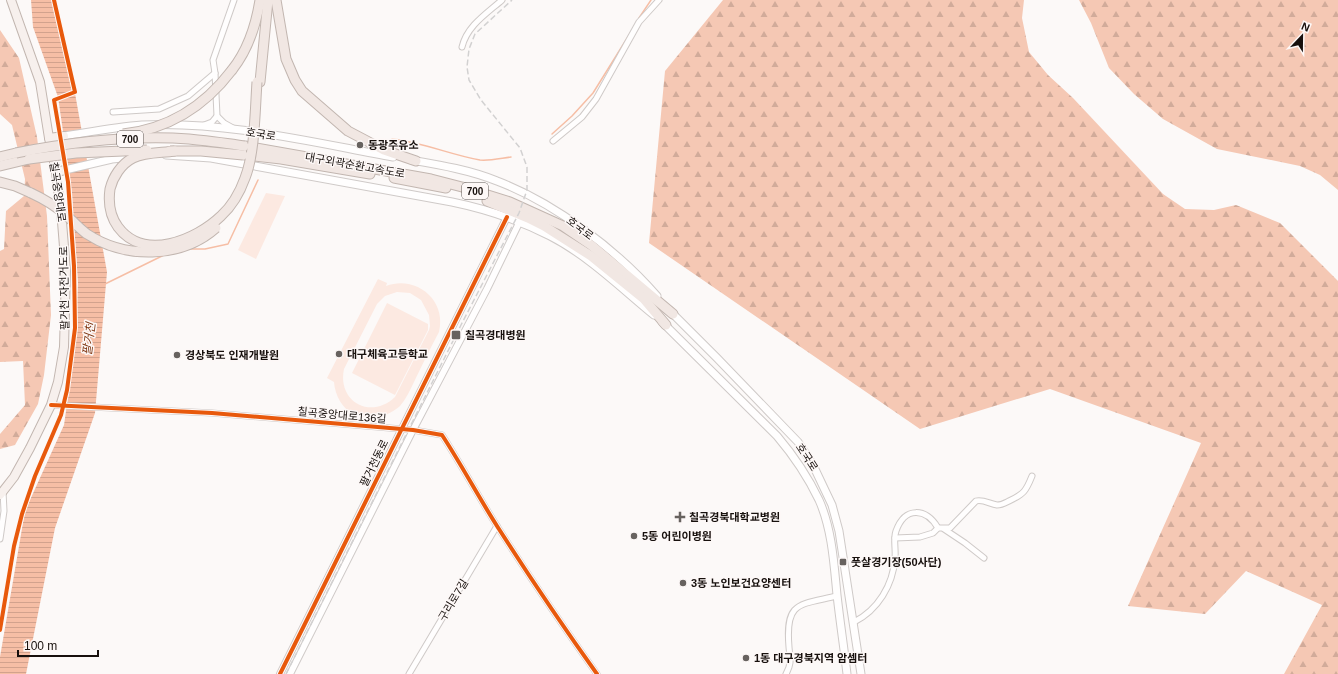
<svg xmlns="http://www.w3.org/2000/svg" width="1338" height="674" font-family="Arial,'Noto Sans KR',sans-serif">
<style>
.forest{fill:url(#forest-firs)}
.garden{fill:#fce9e1;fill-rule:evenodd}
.water{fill:url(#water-rules)}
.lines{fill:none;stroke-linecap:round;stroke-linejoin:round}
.stream{stroke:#f6bea5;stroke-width:1.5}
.minor-casing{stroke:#cfcac8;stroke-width:7}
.tertiary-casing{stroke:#cfcac8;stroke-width:8}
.secondary-casing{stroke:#cfcac8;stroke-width:9}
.primary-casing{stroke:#c2b6b0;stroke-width:10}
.motorway-casing{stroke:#c2b6b0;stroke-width:11}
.minor{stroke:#fffefe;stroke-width:5}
.tertiary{stroke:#fffefe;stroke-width:6}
.secondary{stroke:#fffefe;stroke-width:7}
.primary{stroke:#f7f0ed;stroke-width:8}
.motorway{stroke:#f1e7e3;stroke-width:9}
.rail{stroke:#d2d1d1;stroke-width:1.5;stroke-dasharray:6 3;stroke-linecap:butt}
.motorway-bridge-casing{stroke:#c2b6b0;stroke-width:11;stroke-linecap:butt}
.motorway-bridge{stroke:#f1e7e3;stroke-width:9}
.cycleway-casing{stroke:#fdf8f7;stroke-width:6}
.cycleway{stroke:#e8590c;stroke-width:4}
.poi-dot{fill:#67625f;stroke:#fdf8f7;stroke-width:1.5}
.labels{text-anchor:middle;stroke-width:3;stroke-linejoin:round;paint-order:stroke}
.shield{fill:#fdf8f7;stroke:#5c5653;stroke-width:1}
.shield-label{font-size:10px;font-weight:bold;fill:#17100d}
.street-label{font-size:11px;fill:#17100d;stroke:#fdf8f7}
.poi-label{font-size:11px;font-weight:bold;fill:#17100d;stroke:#fdf8f7;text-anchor:start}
.water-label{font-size:12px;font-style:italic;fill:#7f3713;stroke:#fdf8f7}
</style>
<defs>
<pattern id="forest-firs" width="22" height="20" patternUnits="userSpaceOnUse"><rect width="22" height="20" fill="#f5c8b4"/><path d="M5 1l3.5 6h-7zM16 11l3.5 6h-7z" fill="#d1ab9a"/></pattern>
<pattern id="water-rules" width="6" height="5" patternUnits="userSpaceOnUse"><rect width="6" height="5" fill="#f6bea5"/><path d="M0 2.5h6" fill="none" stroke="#d2a28d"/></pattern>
</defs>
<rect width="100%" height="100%" fill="#fcf9f8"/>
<g class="forest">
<path d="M723 0H1024L1022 18 1029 52 1048 75 1073 98 1163 194 1185 209 1214 210 1236 205 1280 223 1338 281V674H1284L1322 605 1246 571 1205 614 1128 606 1201 443 1050 389 920 429 649 243 665 71Z"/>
<path d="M1079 0H1338V190L1320 175 1300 166 1217 149 1163 119 1134 94 1109 68 1091 23Z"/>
<path d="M0 30 19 58 37 137 47 216 51 315 44 375 38 404 15 445 0 449V434L25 405 23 361 0 362V251L4 249 6 211 24 196 25 179 12 125 0 114Z"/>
</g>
<g class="garden">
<path d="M266 193 285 196 256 259 238 250Z"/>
<path d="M378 279 387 283 386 286C416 275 447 300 439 332 430 349 422 365 414 382 410 390 406 399 400 406 388 417 370 421 354 414 342 409 335 395 334 382L327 378ZM397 292 410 293 421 300 429 315 430 326 429 330 395 397C371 420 337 402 344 369L377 304 385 296Z"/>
<path d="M387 303 428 324V330L395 395 352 373Z"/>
</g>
<path class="water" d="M31 0H56L60 20 66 43 107 272 95 413 55 528 26 674H0V657L25 511 64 425 74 356 78 283 72 193 58 97 33 27Z"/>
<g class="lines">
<g class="stream">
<path d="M639 18 651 0"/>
<path d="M552 134 572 116 593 93 631 32"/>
<path d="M392 139C422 142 451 155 480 160 490 161 502 158 511 157"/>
<path d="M189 249H205L228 244 258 180"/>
<path d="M105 284 164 255"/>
</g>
<g class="minor-casing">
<g id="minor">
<path d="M462 47C467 26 486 14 502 0"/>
<path d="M113 112 159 109 188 96 215 73"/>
<path d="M204 125 212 122 217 116"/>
<path d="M233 128 224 123 217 116 215 73 213 60 234 0"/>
<path d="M553 141 582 117 596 99 639 22 659 0"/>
<path d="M51 405 212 413 413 430 442 435C461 464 478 496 497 526 529 576 562 625 597 674"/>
<path d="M944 529 965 543 984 558"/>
<path d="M895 538 920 537 933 533 938 528H950L976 501C983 499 990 504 997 505 1002 505 1005 503 1009 501 1024 494 1026 491 1032 476"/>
<path d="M0 539 4 511 3 491"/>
<path d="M854 622C878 610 893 585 895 558 896 549 893 539 896 531 905 506 926 508 938 528"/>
<path d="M409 674 497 526"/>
<path d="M786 674C792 663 790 659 789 647 785 601 799 605 837 596"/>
</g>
</g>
<g class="tertiary-casing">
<g id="tertiary">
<path d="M280 674 507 217"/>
<path d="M290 674 413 430 487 289 519 223"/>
</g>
</g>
<g class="secondary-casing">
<g id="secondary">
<path d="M64 136C90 132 116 127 142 125 226 121 311 142 393 157"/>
<path d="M166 155 211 158 452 202C486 209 519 220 550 236 589 256 621 288 654 315"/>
<path d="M411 160C440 165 470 170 497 181 555 203 617 250 657 296"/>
<path d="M65 170 112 159 133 157"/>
<path d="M669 310 717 358 798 442 813 465 832 505 839 531 861 674"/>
<path d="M662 322 777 436C794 456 808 477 819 500 832 529 834 564 837 595 840 622 844 648 847 674"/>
</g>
</g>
<g class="primary-casing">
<g id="primary">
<path d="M49 138 64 136"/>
<path d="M56 172 65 170"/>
<path d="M0 495 14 477 30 448 51 405 58 382 64 347 66 271 62 222 56 172 49 138 40 82 11 0"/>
</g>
</g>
<g class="motorway-casing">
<g id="motorway">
<path d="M276 0 286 59 295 80 302 91 348 131 384 150 416 161"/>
<path d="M232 70C248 50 256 25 260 0"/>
<path d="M260 82 268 0"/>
<path d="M245 146 431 179 462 187 510 202 563 226 591 245 673 314"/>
<path d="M244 155 281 159 370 174"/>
<path d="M0 157 16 153"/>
<path d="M0 166 29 159"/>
<path d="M394 178 446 188"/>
<path d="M0 182 15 186 31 193"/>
<path d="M487 201 528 218 544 226 591 256 644 299 666 325"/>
</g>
</g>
<use href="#minor" class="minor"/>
<use href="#tertiary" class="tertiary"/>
<use href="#secondary" class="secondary"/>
<use href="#primary" class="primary"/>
<use href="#motorway" class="motorway"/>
<path class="rail" d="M286 674 461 325 519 213 527 190V167L520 148 481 100 469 80 467 67 469 49 475 34 512 0"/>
<g class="motorway-bridge-casing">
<g id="motorway-bridge">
<path d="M123 134C169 129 204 107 232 70"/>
<path d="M170 151H201L243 155"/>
<path d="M175 151C161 153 145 152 133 158 121 164 113 177 110 189 108 203 110 216 118 227 144 262 196 240 221 216 232 206 240 192 245 178 255 153 255 110 257 82"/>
<path d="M16 153C72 142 132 135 189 139 208 141 226 143 244 146"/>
<path d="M29 159 76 153 147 150"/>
<path d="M31 193C44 199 56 206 67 216 74 222 80 229 87 234 125 259 181 259 216 228"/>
</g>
</g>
<use href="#motorway-bridge" class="motorway-bridge"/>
<g class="cycleway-casing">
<g id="cycleway">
<path d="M51 405 212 413 413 430 442 435C461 464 478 496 497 526 529 576 562 625 597 674"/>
<path d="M0 630 14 546 22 514 35 476 61 415 67 390 75 328 74 266 68 182 54 100 75 92 54 0"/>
<path d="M280 674 507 217"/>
</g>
</g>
<use href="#cycleway" class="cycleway"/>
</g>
<g class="poi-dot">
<circle cx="360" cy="145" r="4"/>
<rect x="451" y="330" width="10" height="10" rx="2"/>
<circle cx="339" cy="354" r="4"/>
<circle cx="177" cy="355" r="4"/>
<path d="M678 511h4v4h4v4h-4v4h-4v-4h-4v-4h4z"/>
<circle cx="634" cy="536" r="4"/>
<rect x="839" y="558" width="8" height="8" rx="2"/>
<circle cx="683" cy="583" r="4"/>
<circle cx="746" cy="658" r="4"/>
</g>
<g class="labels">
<g class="shield">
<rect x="117" y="131" width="26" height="16" rx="3"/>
<rect x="462" y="183" width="26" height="16" rx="3"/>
</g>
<g class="shield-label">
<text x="130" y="143">700</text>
<text x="475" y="195">700</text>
</g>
<g class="street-label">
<text transform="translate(261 134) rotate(9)" y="4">호국로</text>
<text transform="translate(355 165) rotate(10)" y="4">대구외곽순환고속도로</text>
<text transform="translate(58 192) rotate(82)" y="4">칠곡중앙대로</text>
<text transform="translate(580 228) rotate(37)" y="4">호국로</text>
<text transform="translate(64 288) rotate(-91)" y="4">팔거천 자전거도로</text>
<text transform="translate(342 415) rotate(5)" y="4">칠곡중앙대로136길</text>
<text transform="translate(807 457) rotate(57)" y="4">호국로</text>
<text transform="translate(374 463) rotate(-64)" y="4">팔거천동로</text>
<text transform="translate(453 600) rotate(-59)" y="4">구리로7길</text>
</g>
<g class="poi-label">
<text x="368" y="149">동광주유소</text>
<text x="465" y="339">칠곡경대병원</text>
<text x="347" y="358">대구체육고등학교</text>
<text x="185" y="359">경상북도 인재개발원</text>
<text x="689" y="521">칠곡경북대학교병원</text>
<text x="642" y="540">5동 어린이병원</text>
<text x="851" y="566">풋살경기장(50사단)</text>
<text x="691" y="587">3동 노인보건요양센터</text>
<text x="754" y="662">1동 대구경북지역 암셈터</text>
</g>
<g class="water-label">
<text transform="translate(89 339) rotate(-83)" y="4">팔거천</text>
</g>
</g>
<g transform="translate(1302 36) rotate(22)" stroke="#fdf8f7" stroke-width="3" paint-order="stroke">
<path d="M0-3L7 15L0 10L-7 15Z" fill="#17100d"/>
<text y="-6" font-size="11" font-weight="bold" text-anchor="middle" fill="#17100d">N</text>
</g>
<path d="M18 650v6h80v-6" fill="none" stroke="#17100d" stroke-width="2"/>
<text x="24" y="650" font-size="12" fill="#17100d" stroke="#fdf8f7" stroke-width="3" paint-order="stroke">100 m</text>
</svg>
